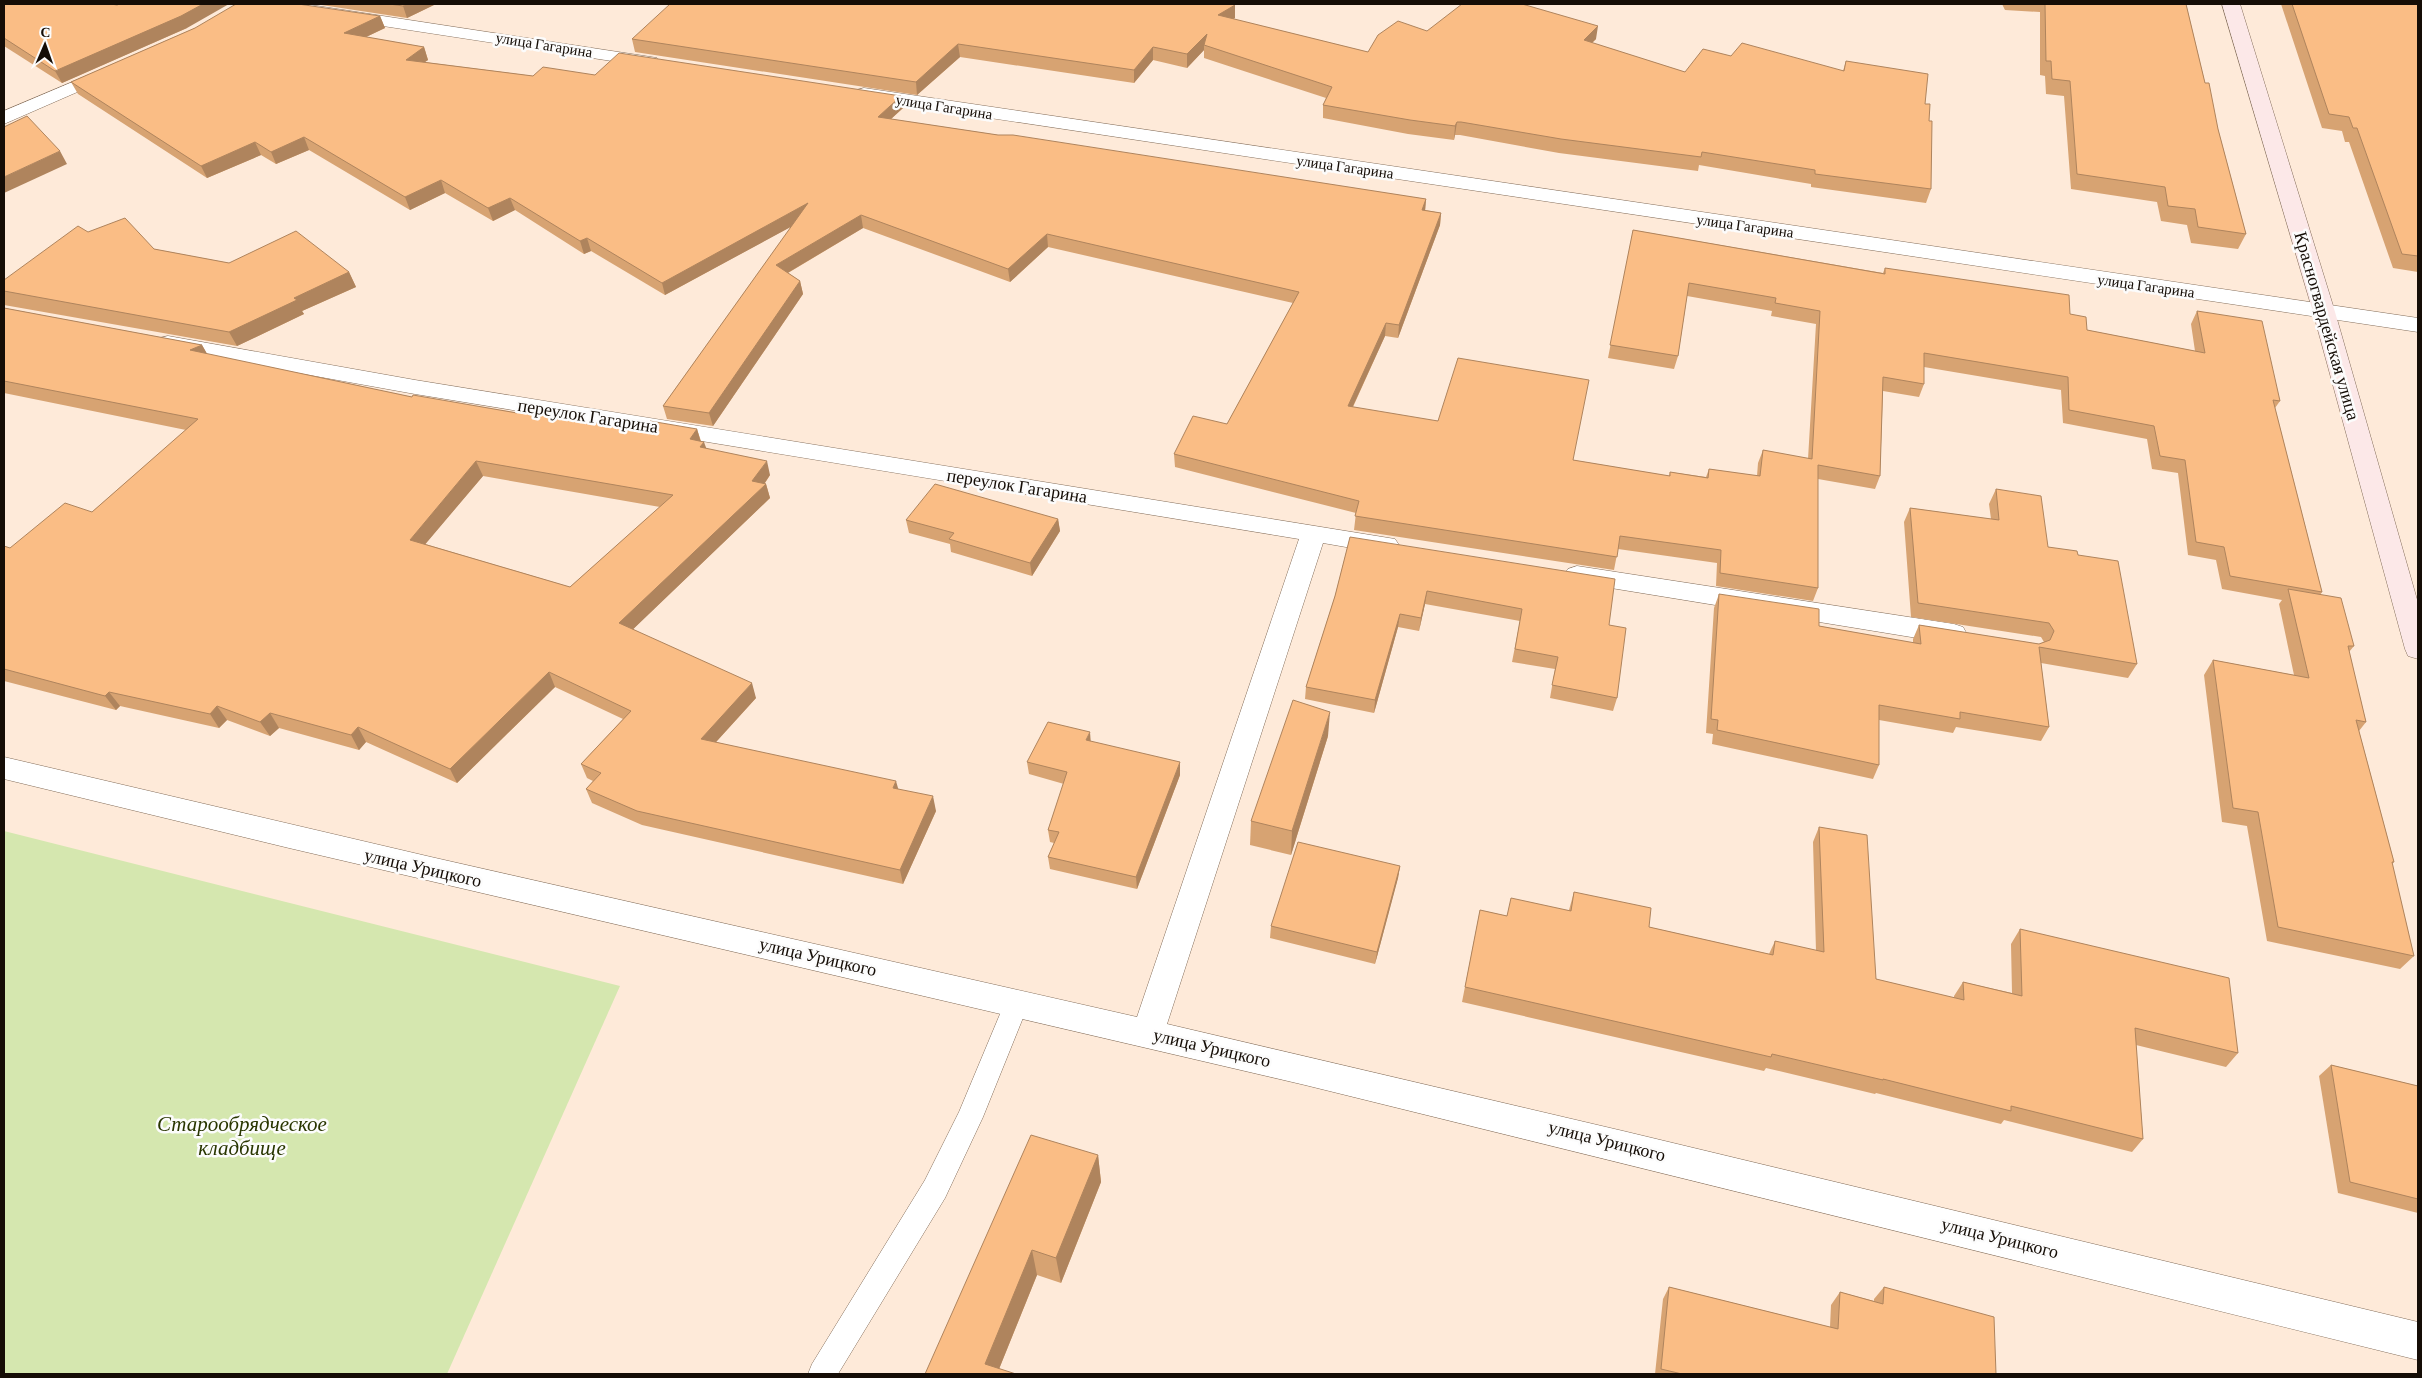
<svg xmlns="http://www.w3.org/2000/svg" width="2422" height="1378" font-family="'Crimson Pro',serif">
<style>
.green{fill:#d5e7af}
.lines{fill:none;stroke-linecap:round;stroke-linejoin:round}
.service-casing{stroke:#846e5b;stroke-width:1}
.minor-casing{stroke:#846e5b;stroke-width:1}
.secondary-casing{stroke:#846e5b;stroke-width:1}
.service{fill:#fff;fill-rule:evenodd}
.minor{fill:#fff;fill-rule:evenodd}
.secondary{fill:#fce8e8;fill-rule:evenodd}
.wall{fill:#d7a372;fill-rule:evenodd}
.shaded-wall{fill:#af845d}
.building{fill:#fabd85;stroke:#af845d;fill-rule:evenodd}
.labels{text-anchor:middle;stroke-width:5;stroke-linejoin:round;paint-order:stroke}
.far-street-label{font-size:15px;fill:#150d06;stroke:#fcfcfc}
.street-label{font-size:18px;fill:#150d06;stroke:#fcfcfc}
.near-park-label{font-size:21px;font-style:italic;fill:#293600;stroke:#fcfcfc}
</style>
<rect width="100%" height="100%" fill="#feead9"/>
<path class="green" d="M4 831 620 986 447 1374H4Z"/>
<g class="lines">
<g class="service-casing">
<path id="service" d="M1017 992 1026 995 1029 1003 983 1117 945 1198 838 1374H808L812 1364 925 1180 959 1112 1008 995Z"/>
</g>
<g class="minor-casing">
<g id="minor">
<path d="M264 4H304L651 57 657 58 660 62 657 66 651 67 272 9 266 8Z"/>
<path d="M108 67 114 68 117 72 114 76 4 124V111Z"/>
<path d="M864 88 2418 318V332L857 98 855 94 857 90Z"/>
<path d="M168 336 415 380 1395 539 1399 545 1395 551 1386 554 1323 543 1167 1024 1623 1131 2418 1322V1360L1305 1085 289 848 4 779V757L431 857 1137 1017 1299 539 415 394 160 348 157 343 160 338Z"/>
<path d="M1577 566 1954 624 1963 627 1967 634 1963 641 1954 644 1568 581 1564 575 1568 569Z"/>
</g>
</g>
<g class="secondary-casing">
<path id="secondary" d="M2222 4H2240L2335 312 2418 603V659L2408 656 2405 649 2313 312Z"/>
</g>
<use href="#service" class="service"/>
<use href="#minor" class="minor"/>
<use href="#secondary" class="secondary"/>
</g>
<g class="wall">
<path d="M4 4 117 5 187 28 62 83 4 46Z"/>
<path d="M315 4H436L407 18Z"/>
<path d="M2002 4H2186L2205 83 2218 129 2246 234 2238 249 2191 243 2187 225 2161 221 2157 202 2071 189 2064 96 2046 94 2045 76 2040 75V12L2005 10Z"/>
<path d="M2281 4H2418V272L2393 268 2349 142H2345L2342 131 2322 128Z"/>
<path d="M1235 5V18L1233 19 1368 52 1427 31 1596 39 1592 43 1685 72 1731 56 1843 71 1846 61 1925 104 1929 121 1931 189 1926 203 1811 187V184L1699 165 1698 171 1559 153 1460 135H1455L1454 140 1408 134 1323 118V105L1326 98 1204 58V50L1187 68 1153 60 1134 83 960 57 917 95 635 52 632 39Z"/>
<path d="M380 16 385 28 366 37 424 47 428 60 424 62 533 76 595 75 903 108 891 119 1426 199 1425 210 1441 213 1440 225 1398 338 1385 336 1353 407 1573 460 1669 476 1670 472 1706 477 1709 469 1757 476 1758 463 1763 450 1808 459 1816 324 1771 316 1772 311 1687 296 1678 356 1674 369 1608 358 1633 230 1883 273 1885 268 2070 314 2087 330 2195 351 2191 324 2197 311 2280 401 2275 408 2322 592 2320 595 2354 646 2349 652 2366 722 2359 731 2394 862 2392 864 2414 956 2400 969 2267 941 2247 826 2222 822 2204 675 2213 660 2294 675 2279 604 2282 600 2222 589 2216 560 2188 555 2178 473 2152 469 2147 439 2063 423 2061 390 1924 367V384L1919 397 1883 391 1880 476 1875 489 1818 479V588L1813 601 1716 586 1717 563 1618 549 1614 570 1354 530 1356 513 1175 467 1174 454 1227 424 1293 303 1048 247 1010 282 863 228 788 273 800 281 803 294 713 426 667 419 663 406 792 226 665 295 591 251 584 254 515 210 493 221 445 193 410 210 309 150 276 164 261 155 207 178 78 94 71 82 195 28Z"/>
<path d="M88 232 154 249 229 263 349 272 356 287 302 311 304 314 237 346 4 305V280Z"/>
<path d="M4 308 202 345 207 354 412 397 643 431 697 429 701 441 706 448 770 475 765 483 766 484 770 498 633 629 756 698 716 742 898 789 936 811 903 884 642 825 592 803 586 789 593 781 587 778 581 764 623 719 555 687 457 783 366 742 359 750 279 728 270 736 227 720 219 728 120 706 116 710 4 681V546L10 548 92 512 186 430 4 393ZM483 476 660 507 570 587 425 544Z"/>
<path d="M1996 489 2048 547 2078 555 2137 664 2128 678 2041 663 2049 727 2041 741 1956 727 1953 733 1879 720V765L1873 779 1712 744 1713 734 1706 733 1714 608 1719 594 1819 626 1913 643V639L1919 625 2039 644 2044 642 2041 637 1911 617 1904 522 1910 508 1991 519 1989 504Z"/>
<path d="M1058 519 1060 531 1032 576 951 552 950 544 909 533 906 520Z"/>
<path d="M1350 537 1609 625 1617 698 1613 711 1550 698 1555 669 1512 662 1520 621 1425 604 1419 631 1398 627 1374 713 1305 699 1306 687 1335 596Z"/>
<path d="M1328 736 1291 855 1250 845 1251 821Z"/>
<path d="M1090 741 1180 775 1137 889 1050 869 1048 857 1054 843 1050 842 1048 830 1064 784 1029 774 1027 762Z"/>
<path d="M1819 827 1876 979 1954 998V996L1963 982 2012 993 2011 944 2020 929 2238 1053 2226 1067 2136 1045 2143 1139 2132 1152 2004 1120 2001 1124 1876 1093 1875 1094 1766 1068 1764 1071 1462 1002 1480 910 1507 916 1569 910 1574 892 1649 927 1769 954 1775 941 1816 951 1813 842Z"/>
<path d="M1400 866 1398 878 1375 964 1270 938 1271 926Z"/>
<path d="M2331 1065 2418 1086V1213L2338 1193 2319 1076Z"/>
<path d="M1098 1155 1101 1182 1061 1283 1037 1275 999 1369 925 1374Z"/>
<path d="M1669 1287 1830 1327 1831 1305 1840 1292 1874 1301V1299L1884 1287 1996 1374H1655L1663 1299Z"/>
</g>
<g class="shaded-wall">
<path d="M203 4H229L187 28 62 83 55 71Z"/>
<path d="M407 4H436L407 18 403 6Z"/>
<path d="M1235 5V18L1218 28V15Z"/>
<path d="M380 16 385 28 349 45 344 33Z"/>
<path d="M1598 26 1596 39 1581 53 1584 40Z"/>
<path d="M1207 34 1204 45V50L1187 68V54Z"/>
<path d="M958 44 960 57 917 95 916 82Z"/>
<path d="M424 47 428 60 411 72 406 60Z"/>
<path d="M1153 47V60L1134 83V70Z"/>
<path d="M901 96 903 108 880 129 878 117Z"/>
<path d="M1457 122 1455 135 1454 140 1455 126Z"/>
<path d="M304 137 309 150 276 164 271 152Z"/>
<path d="M255 142 261 155 207 178 201 166Z"/>
<path d="M60 151 67 164 4 193V177Z"/>
<path d="M441 180 445 193 410 210 405 197Z"/>
<path d="M510 198 515 210 493 221 488 208Z"/>
<path d="M1426 199 1425 212 1422 210Z"/>
<path d="M808 203 811 216 665 295 662 283Z"/>
<path d="M1441 213 1440 225 1398 338 1399 325Z"/>
<path d="M861 215 863 228 779 278 776 265Z"/>
<path d="M1047 234 1048 247 1010 282 1008 269Z"/>
<path d="M587 238 591 251 584 254 580 241Z"/>
<path d="M349 272 356 287 302 311 304 314 237 346 229 332 294 298Z"/>
<path d="M800 281 803 294 713 426 709 413Z"/>
<path d="M1386 323 1385 336 1347 419 1348 406Z"/>
<path d="M202 345 210 359 190 350Z"/>
<path d="M697 429 701 443 690 439Z"/>
<path d="M704 442 709 456 700 447Z"/>
<path d="M476 461 483 476 417 554 410 540Z"/>
<path d="M767 461 770 475 760 490 766 484 770 498 625 637 619 623 752 481Z"/>
<path d="M1058 519 1060 531 1032 576 1030 563Z"/>
<path d="M1427 591 1425 604 1419 631 1421 618Z"/>
<path d="M1400 614 1398 627 1374 713 1375 700Z"/>
<path d="M549 672 555 687 457 783 450 769Z"/>
<path d="M752 683 756 698 706 753 701 739Z"/>
<path d="M109 692 120 706 116 710 105 696Z"/>
<path d="M217 706 227 720 219 728 210 714Z"/>
<path d="M1330 712 1328 736 1291 855 1292 831Z"/>
<path d="M270 713 279 728 270 736 260 722Z"/>
<path d="M358 727 366 742 359 750 351 735Z"/>
<path d="M1090 732 1091 745 1086 740Z"/>
<path d="M1180 762V775L1137 889 1136 877Z"/>
<path d="M896 781 900 795 893 788Z"/>
<path d="M933 796 936 811 903 884 900 870Z"/>
<path d="M1400 866 1398 878 1375 964 1377 952Z"/>
<path d="M1098 1155 1101 1182 1061 1283 1056 1258Z"/>
<path d="M1032 1250 1037 1275 997 1374 985 1364Z"/>
</g>
<g class="building">
<path d="M4 4H111L117 5 120 4H203L181 16 55 71 4 38Z"/>
<path d="M236 4H298L380 16 344 33 424 47 406 60 533 76 543 67 595 75 619 53 901 96 878 117 998 135H1013L1426 199 1422 210 1441 213 1399 325 1386 323 1348 406 1438 421 1458 358 1589 380 1573 460 1670 476V472L1708 478 1709 469 1760 476 1763 450 1812 459 1820 311 1775 303 1776 298 1689 283 1678 356 1610 345 1633 230 1885 274V268L2069 295 2070 314 2086 317 2087 330 2205 353 2197 311 2262 321 2280 401 2273 400 2322 592 2230 576 2224 547 2196 542 2185 460 2160 456 2154 426 2069 410 2068 377 1924 353V384L1883 377 1880 476 1818 465V588L1720 573 1721 550 1620 536 1617 557 1355 516 1359 501 1174 454 1193 416 1227 424 1299 292 1047 234 1008 269 861 215 776 265 800 281 709 413 663 406 808 203 662 283 587 238 580 241 510 198 488 208 441 180 405 197 304 137 271 152 255 142 201 166 71 82 195 28Z"/>
<path d="M389 4H407L403 6Z"/>
<path d="M670 4H1232L1235 5 1218 15 1368 52 1378 35 1398 21 1427 31 1462 4H1522L1598 26 1584 40 1685 72 1703 49 1731 56 1742 43 1844 71 1846 61 1928 74 1925 104H1930L1929 121H1932L1931 189 1815 174V170L1702 152 1701 157 1561 139 1461 122H1457L1455 126 1410 120 1323 105 1332 87 1204 45 1207 34 1187 54 1153 47 1134 70 958 44 916 82 632 39Z"/>
<path d="M2045 4H2186L2205 83H2209L2218 129 2246 234 2198 227 2195 209 2168 206 2165 187 2077 174 2070 81 2052 79 2051 61H2046Z"/>
<path d="M2292 4H2418V256L2402 254 2357 128H2353L2349 117 2329 114Z"/>
<path d="M27 116 60 151 4 177V127Z"/>
<path d="M125 218 154 249 229 263 296 231 349 272 294 298 297 300 229 332 4 291V280L78 226 88 232Z"/>
<path d="M4 308 202 345 190 350 412 397 413 395 517 413 520 410 643 431 650 421 697 429 690 439 704 442 700 447 767 461 752 481 766 484 619 623 752 683 701 739 896 781 893 788 933 796 900 870 637 811 586 789 601 773 581 764 631 711 549 672 450 769 358 727 351 735 270 713 260 722 217 706 210 714 109 692 105 696 4 669V546L10 548 65 503 92 512 198 419 4 381ZM476 461 673 495 570 587 410 540Z"/>
<path d="M935 484 1058 519 1030 563 949 539 954 533 906 520Z"/>
<path d="M1996 489 2041 496 2048 547 2077 551 2078 555 2118 561 2137 664 2039 647 2049 727 1960 712V719L1879 705V765L1717 730 1718 720 1711 719 1719 594 1819 609V626L1921 644 1919 625 2039 644 2050 640 2054 631 2049 623 1918 603 1910 508 1999 520Z"/>
<path d="M1350 537 1615 579 1609 625 1626 628 1617 698 1552 685 1558 657 1515 649 1522 609 1427 591 1421 618 1400 614 1375 700 1306 687 1335 596Z"/>
<path d="M2288 589 2341 598 2354 646H2348L2366 722 2356 720 2394 862H2392L2414 956 2278 927 2258 812 2233 808 2213 660 2309 678Z"/>
<path d="M1293 700 1330 712 1292 831 1251 821Z"/>
<path d="M1048 722 1090 732 1086 740 1180 762 1136 877 1048 857 1059 832 1048 830 1067 772 1027 762Z"/>
<path d="M1819 827 1867 835 1876 979 1964 1000 1963 982 2022 996 2020 929 2229 978 2238 1053 2135 1028 2143 1139 2011 1106V1111L1883 1079V1080L1772 1054 1771 1057 1465 987 1480 910 1507 916 1511 898 1571 911 1574 892 1651 908 1649 927 1773 955 1775 941 1824 952Z"/>
<path d="M1298 842 1400 866 1377 952 1271 926Z"/>
<path d="M2331 1065 2418 1086V1199L2350 1182Z"/>
<path d="M1031 1135 1098 1155 1056 1258 1032 1250 985 1364 1016 1374H925Z"/>
<path d="M1669 1287 1838 1329 1840 1292 1883 1304 1884 1287 1994 1317 1996 1374H1682L1661 1369Z"/>
</g>
<g class="labels">
<g class="far-street-label">
<text transform="translate(544 45) rotate(9)" y="5">улица Гагарина</text>
<text transform="translate(944 107) rotate(9)" y="5">улица Гагарина</text>
<text transform="translate(1345 167) rotate(8)" y="5">улица Гагарина</text>
<text transform="translate(1745 226) rotate(8)" y="5">улица Гагарина</text>
<text transform="translate(2146 286) rotate(8)" y="5">улица Гагарина</text>
</g>
<g class="street-label">
<text transform="translate(2327 326) rotate(74)" y="6">Красногвардейская улица</text>
<text transform="translate(588 416) rotate(9)" y="6">переулок Гагарина</text>
<text transform="translate(1017 486) rotate(9)" y="6">переулок Гагарина</text>
<text transform="translate(423 868) rotate(13)" y="6">улица Урицкого</text>
<text transform="translate(818 957) rotate(13)" y="6">улица Урицкого</text>
<text transform="translate(1212 1048) rotate(13)" y="6">улица Урицкого</text>
<text transform="translate(1607 1141) rotate(14)" y="6">улица Урицкого</text>
<text transform="translate(2000 1238) rotate(14)" y="6">улица Урицкого</text>
</g>
<g class="near-park-label">
<text x="242" y="1131">Старообрядческое<tspan x="242" dy="24">кладбище</tspan></text>
</g>
</g>
<rect width="2422" height="1378" fill="none" stroke="#150d06" stroke-width="10"/>
<g transform="translate(45 45) rotate(2)" stroke="#fcfcfc" stroke-width="4" paint-order="stroke">
<path d="M0-4L9 19L0 12L-9 19Z" fill="#150d06"/>
<text y="-8" font-size="14" font-weight="bold" text-anchor="middle" fill="#150d06">С</text>
</g>
</svg>
